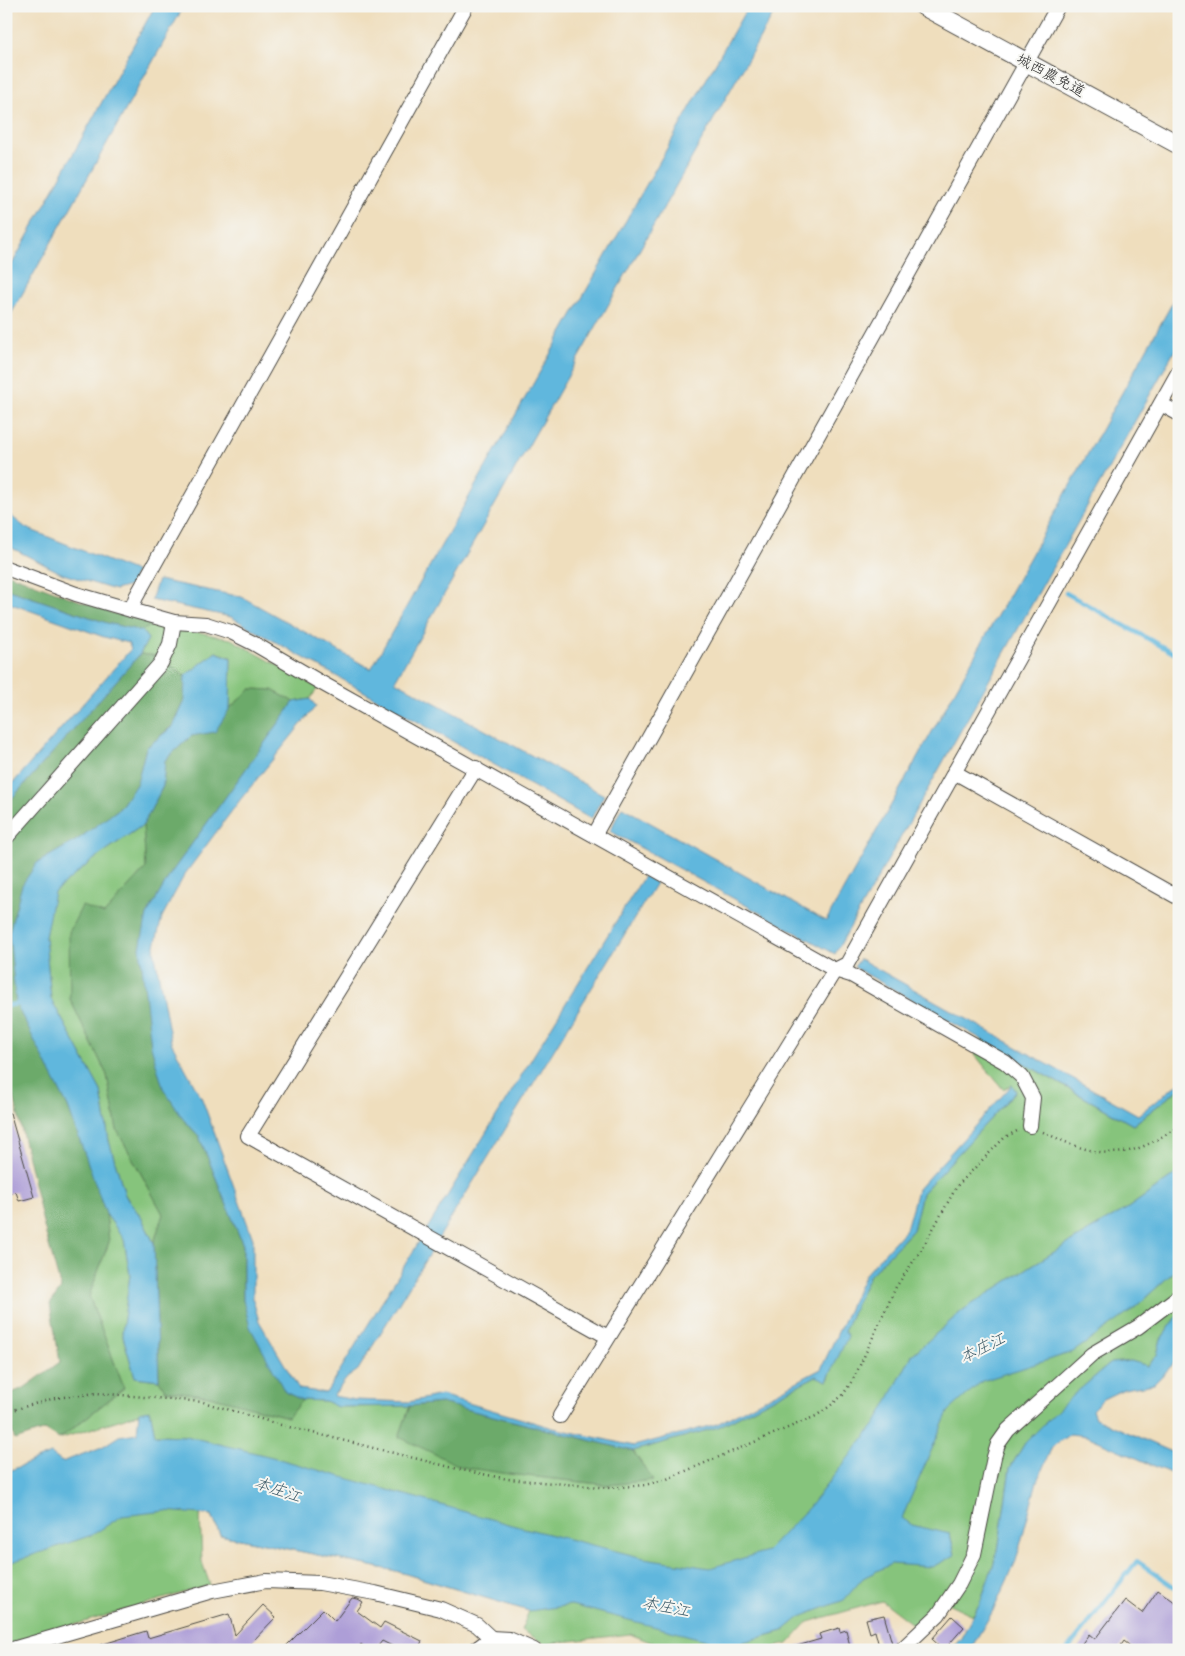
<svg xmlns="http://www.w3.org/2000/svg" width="1185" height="1656" font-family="'Gochi Hand','Klee One',sans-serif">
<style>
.green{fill:#86c47b;stroke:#587853}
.forest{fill:#6caa6b;stroke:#4c6a4b}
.water{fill:#61b7dd;stroke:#467184}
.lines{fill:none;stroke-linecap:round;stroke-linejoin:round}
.stream{stroke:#61b7dd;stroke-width:4.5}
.building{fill:#ad9ed7}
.minor-casing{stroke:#484641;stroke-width:16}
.tertiary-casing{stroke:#484641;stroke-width:20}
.path{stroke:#484641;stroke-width:2.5;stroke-dasharray:1 4;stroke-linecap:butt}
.minor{stroke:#fff;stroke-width:14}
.tertiary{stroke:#fff;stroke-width:18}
.labels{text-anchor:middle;stroke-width:4;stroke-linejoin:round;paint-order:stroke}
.street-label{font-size:15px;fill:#2b2b2b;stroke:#f6f6f2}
.water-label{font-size:16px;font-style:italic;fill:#3e5c69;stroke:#f6f6f2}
</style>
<rect width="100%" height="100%" fill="#f6f6f2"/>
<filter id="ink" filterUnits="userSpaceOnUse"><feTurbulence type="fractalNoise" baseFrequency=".02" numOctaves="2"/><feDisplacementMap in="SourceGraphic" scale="10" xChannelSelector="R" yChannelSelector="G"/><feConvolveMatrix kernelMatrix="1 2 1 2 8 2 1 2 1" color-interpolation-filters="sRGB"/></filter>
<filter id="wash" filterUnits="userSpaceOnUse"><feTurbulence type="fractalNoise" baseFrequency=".0096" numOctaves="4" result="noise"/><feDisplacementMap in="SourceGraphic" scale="20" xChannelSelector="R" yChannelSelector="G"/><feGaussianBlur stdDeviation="1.12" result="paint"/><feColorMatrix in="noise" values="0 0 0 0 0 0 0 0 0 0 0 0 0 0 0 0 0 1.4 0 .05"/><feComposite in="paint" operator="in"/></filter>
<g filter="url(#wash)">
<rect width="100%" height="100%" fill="#efdebd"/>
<g class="green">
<path d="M155 623 231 639 318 688 310 699 294 702 272 690 251 689 230 708 231 657 216 652 185 676 158 656 140 654 148 639 142 631Z"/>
<path d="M143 825 146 868 104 914 70 999 107 1075 117 1130 163 1214 154 1243 141 1217 125 1195 109 1141 101 1091 51 999 45 937 53 892 98 856Z"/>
<path d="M982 1040 1133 1125 1179 1089V1172L1128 1208 1034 1264 963 1310 912 1355 826 1531 678 1588 186 1436 155 1435 150 1410 59 1439 124 1388 89 1296 109 1242 106 1214 124 1239 130 1275 122 1333 135 1377 159 1380 165 1390 210 1396 288 1417 302 1400 325 1401 338 1407 410 1406 399 1437 509 1474 609 1485 653 1480 633 1451 718 1427 816 1376 828 1381 844 1331 869 1276 913 1230 922 1193 1016 1091 1012 1085 1003 1089 975 1055Z"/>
<path d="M1179 1267V1314L1161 1339 1157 1355 1147 1366 1131 1361 1111 1363 1072 1396 1025 1443 1010 1468 998 1551 980 1603 973 1615 943 1601 916 1627 882 1601 808 1622 788 1644 761 1650H670L630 1634 545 1644 521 1630 529 1611 396 1571 220 1535 212 1515 200 1514 202 1562 210 1585 6 1645V1533L180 1483 729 1646 783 1631 872 1554H955L950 1534H890L938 1401 991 1355 1130 1312Z"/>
</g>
<g class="forest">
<path d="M6 573 109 612 155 623 142 631 107 623 6 589Z"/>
<path d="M140 654 158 656 185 676 184 703 172 726 146 748 137 783 120 808 77 840 37 863 48 1066 68 1107 86 1155 106 1214 109 1242 89 1296 124 1388 59 1439 45 1430 15 1440 6 1415V1395L24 1388 60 1362 50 1304 61 1289 44 1227 14 1097 6 1088V805Z"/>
<path d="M251 689 272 690 294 702 171 873 147 915 183 1119 199 1136 243 1245V1300L285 1392 302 1400 288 1417 210 1396 165 1390 159 1380 154 1243 163 1214 117 1130 107 1075 70 999 69 932 82 906 104 914 146 868 143 825 163 786 165 760 191 736 215 731 230 708Z"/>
<path d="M441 1403 633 1451 653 1480 609 1485 509 1474 462 1467 399 1437 410 1406Z"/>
</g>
<g class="water">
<path d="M155 6H184L6 323V275Z"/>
<path d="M748 6H778L395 681 604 795 591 819 231 617 151 600 158 580 242 597 371 669Z"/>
<path d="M1179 291V343L835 954 610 831 622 807 826 921Z"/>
<path d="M6 512 26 528 136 572 130 586 115 590 63 574 6 545Z"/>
<path d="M6 589 107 623 142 631 148 639 140 654 6 805V791L131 649 128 643 104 637 6 602Z"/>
<path d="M216 652 231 658 230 708 215 732 191 736 165 760 163 786 143 825 98 856 54 892 45 937 51 999 101 1091 109 1141 125 1195 141 1217 154 1243 159 1380 135 1377 122 1333 130 1275 124 1239 106 1214 68 1107 16 1004 9 933 22 885 37 863 77 840 120 808 137 783 146 748 173 726 184 703 185 676Z"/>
<path d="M310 699 316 706 240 800 185 874 162 917 154 950 171 1042 202 1099 253 1239V1300L259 1321 299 1389 326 1393 644 876 656 883 358 1370 347 1378 333 1396 355 1400 409 1402 441 1395 553 1428 634 1446 717 1424 821 1369 865 1274 906 1229 917 1190 1012 1085 1016 1091 922 1193 913 1230 869 1276 844 1331 848 1336 827 1381 816 1376 718 1427 633 1451 441 1403 410 1406 337 1407 325 1401 302 1400 285 1392 250 1327 243 1300V1245L199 1136 183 1119 163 1088 151 1046 140 948 147 915 171 873 294 702Z"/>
<path d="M860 959 1138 1115 1179 1083V1089L1133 1125 854 967Z"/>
<path d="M1179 1172V1267L1130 1312 1073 1352 982 1381 948 1412 902 1518 912 1525 950 1534 955 1555 932 1567 891 1564 863 1578 844 1600 800 1617 783 1631 729 1646 571 1605 529 1611 396 1571 220 1535 212 1515 165 1511 122 1516 92 1535 6 1564V1472L51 1454 62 1462 102 1447 119 1436 137 1433 139 1412 150 1410 155 1435 186 1436 272 1457 508 1524 644 1558 710 1568 767 1551 809 1507 876 1423 912 1355 963 1310 1034 1264 1128 1208Z"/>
<path d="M1179 1314V1358L1154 1384 1124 1389 1103 1399 1092 1410 1095 1418 1179 1455V1477L1087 1436 1070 1434 1052 1447 1037 1481 1016 1561 994 1609 970 1650H951L961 1638 980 1603 998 1551 1010 1468 1025 1443 1072 1396 1111 1363 1131 1361 1148 1366 1157 1355 1161 1339Z"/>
</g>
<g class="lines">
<g class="stream">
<path d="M1066 593 1179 656"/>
<path d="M6 1006 16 1004"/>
<path d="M1067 1650 1137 1561 1179 1590"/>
</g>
</g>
<g id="blocks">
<g class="building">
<path d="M6 1113H10L34 1197 19 1201 16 1192 6 1194Z"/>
<path d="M1158 1590 1179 1605V1650H1135L1124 1641 1118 1650H1077L1089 1634 1095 1639 1125 1600 1142 1613Z"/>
<path d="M352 1598 358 1599 363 1602 357 1611 380 1628 384 1622 422 1641 418 1650H400L382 1641 375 1650H368L361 1644 357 1650H282L323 1609 335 1621Z"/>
<path d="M263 1605 276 1617 251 1643 258 1650H97V1646L146 1631 148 1638 229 1614 235 1635Z"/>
<path d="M884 1615 893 1647 880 1650 875 1631 870 1633 866 1619Z"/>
<path d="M952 1616 964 1627 944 1650 932 1639Z"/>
<path d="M839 1628 840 1632 846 1630 851 1650H798L797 1646 821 1639 819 1634Z"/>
</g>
</g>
</g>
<g filter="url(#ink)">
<use href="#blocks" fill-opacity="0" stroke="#484641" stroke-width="1"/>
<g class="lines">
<g class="minor-casing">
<g id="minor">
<path d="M1161 404 1179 414"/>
<path d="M6 568 76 594 131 610 174 622 206 624 231 632 253 643 318 681 835 970 851 975 1005 1062 1022 1077 1033 1098 1030 1126"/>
<path d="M131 610 136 597 466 6"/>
<path d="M476 768 248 1136 608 1337"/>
<path d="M954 772 1179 898"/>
<path d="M595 834 1058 6"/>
<path d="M6 838 161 663 170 644 174 622"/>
<path d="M560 1416 835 970 847 964 1179 371"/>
<path d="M9 1650 212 1591 266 1581 320 1583 375 1593 441 1609 477 1625 491 1638"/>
<path d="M475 1650 491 1638 509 1639 534 1650"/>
<path d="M901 1650 938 1615 959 1584 974 1554 994 1457 998 1444 1008 1430 1092 1354 1138 1327 1179 1296"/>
</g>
</g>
<g class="tertiary-casing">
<path id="tertiary" d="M923 6 1179 145"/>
</g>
<g class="path">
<path d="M1043 1132C1076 1147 1107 1162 1144 1146 1156 1141 1167 1133 1179 1127"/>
<path d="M6 1412 55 1398 97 1393 203 1402 281 1425 462 1470 508 1479 610 1488 645 1485 667 1479 816 1416 830 1406 843 1395 855 1376 896 1287 923 1247 957 1186 1005 1137 1017 1131"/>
</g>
<use href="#minor" class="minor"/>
<use href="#tertiary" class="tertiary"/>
</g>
</g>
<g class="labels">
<g class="street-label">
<text transform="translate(1051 75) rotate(28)" y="5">城西農免道</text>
</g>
<g class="water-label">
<text transform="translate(982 1347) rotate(-26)" y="6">本庄江</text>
<text transform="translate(278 1489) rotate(19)" y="6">本庄江</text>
<text transform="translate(666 1606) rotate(12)" y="6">本庄江</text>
</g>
</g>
<rect width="1185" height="1656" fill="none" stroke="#f6f6f2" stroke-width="25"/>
</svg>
